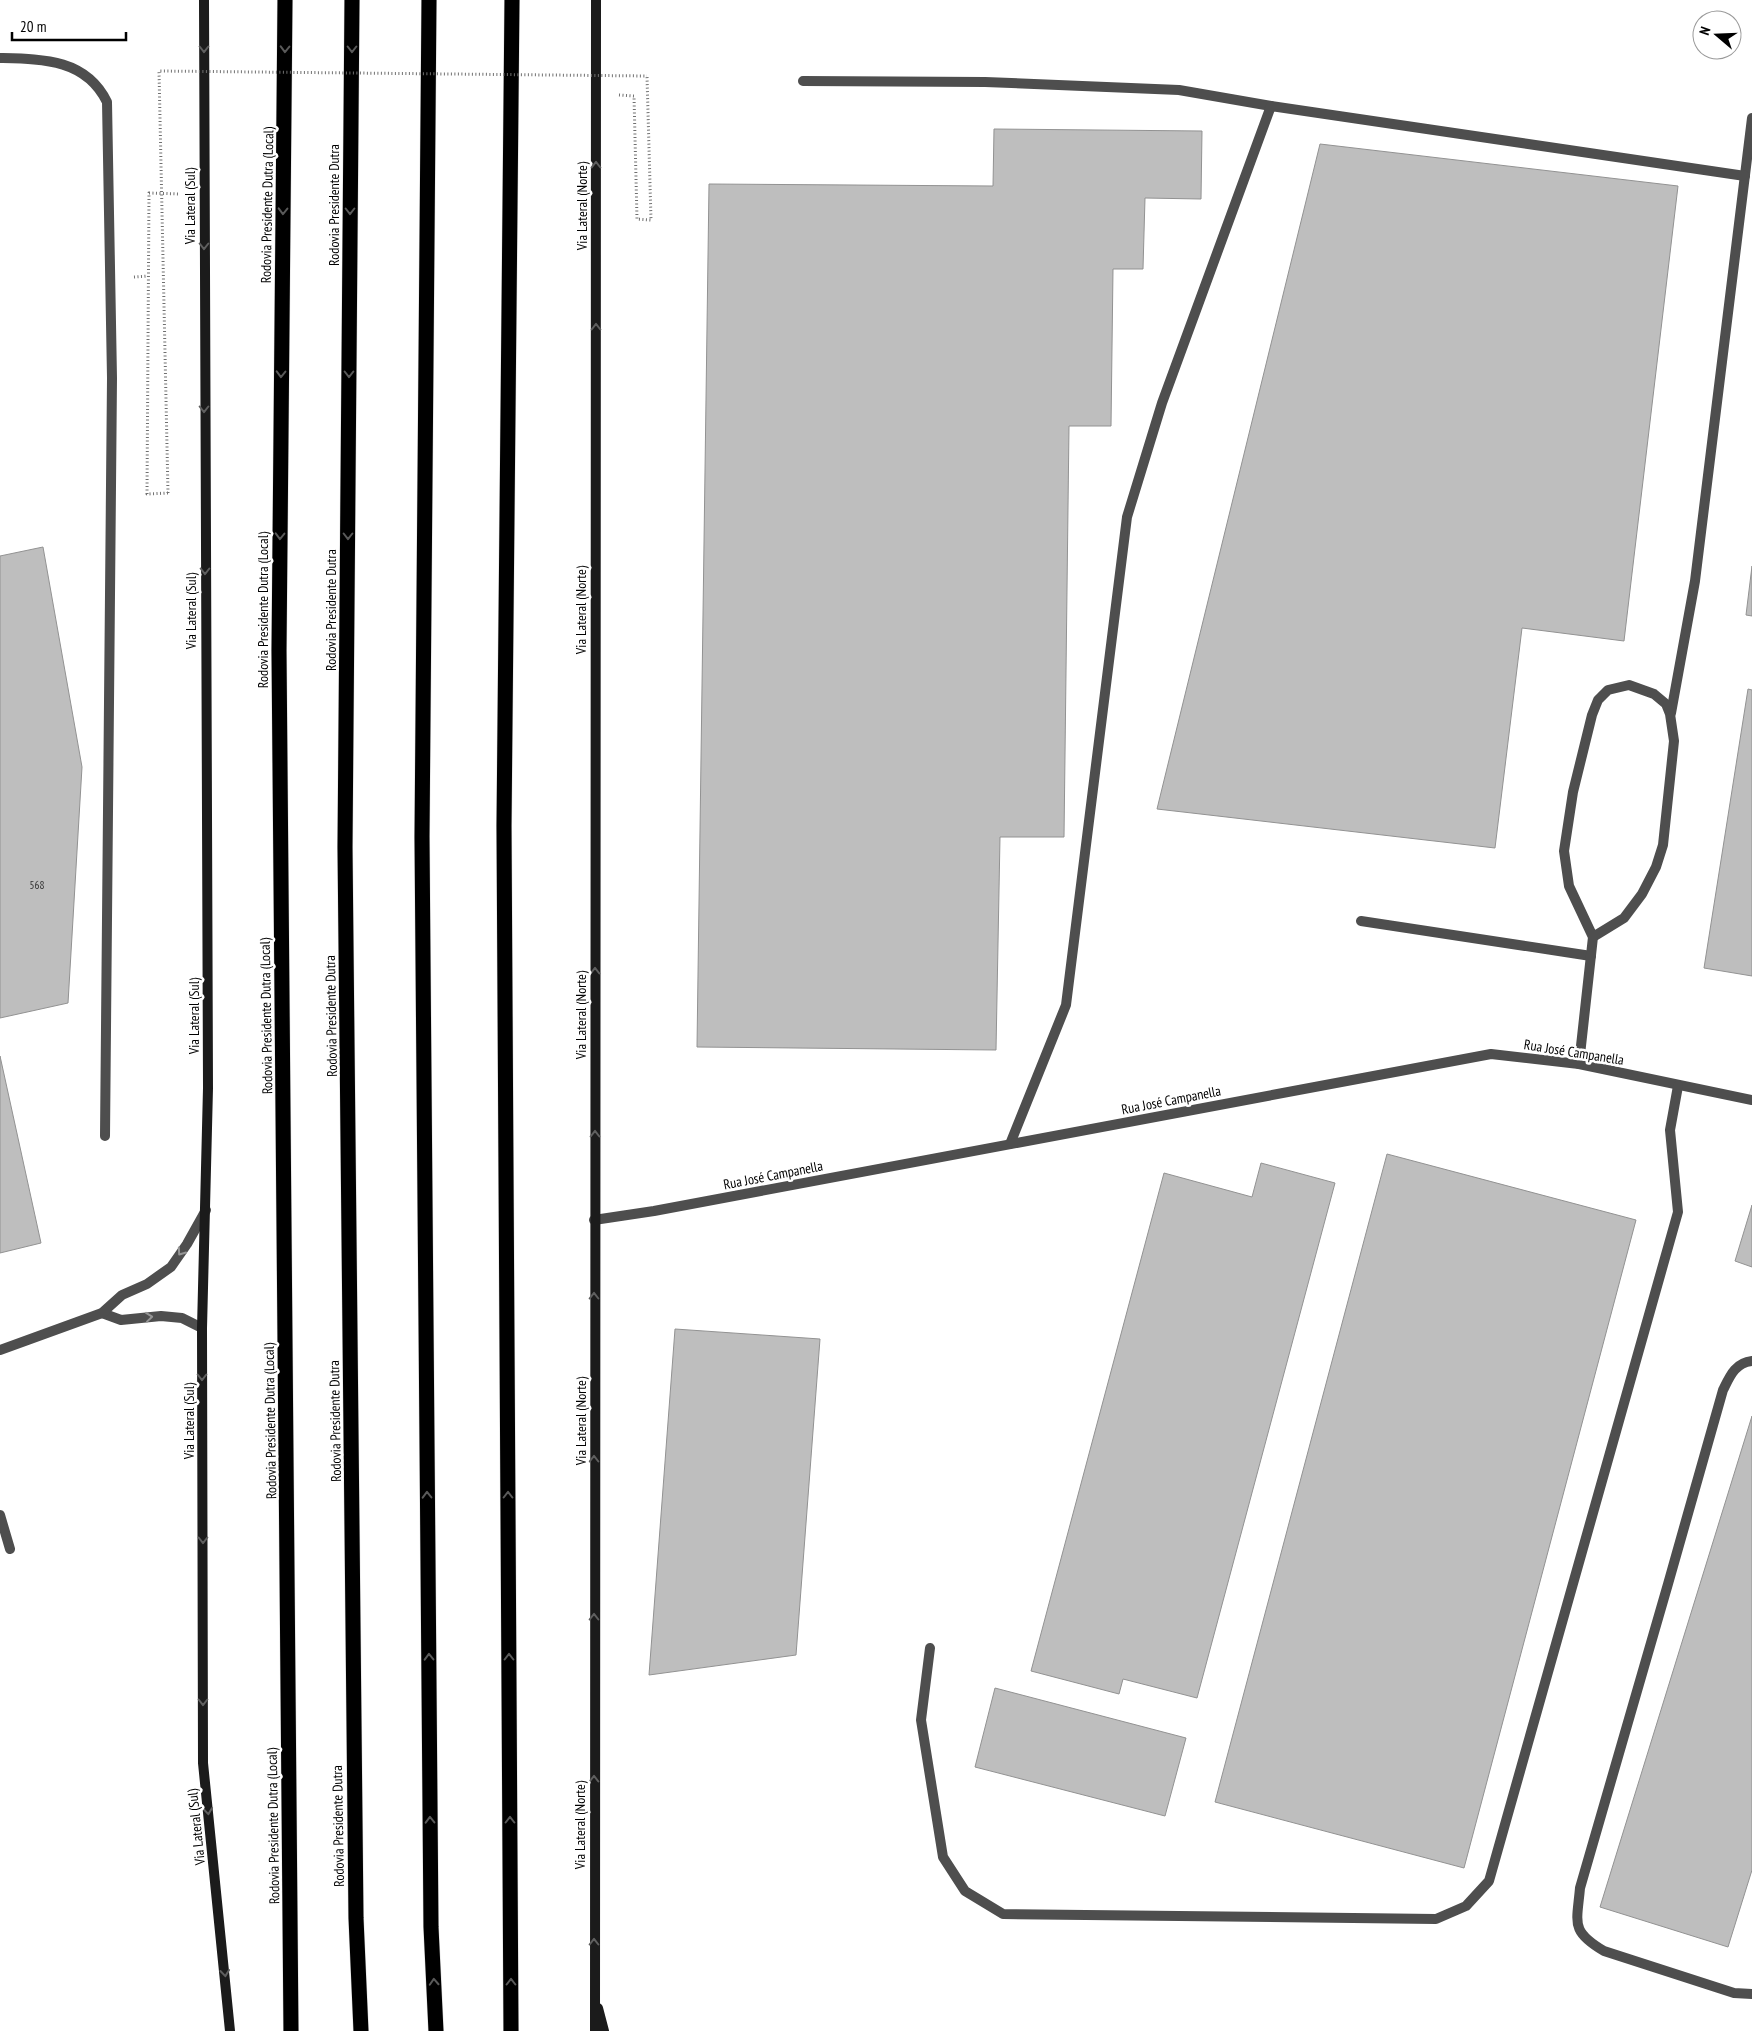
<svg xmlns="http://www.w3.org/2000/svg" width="1752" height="2031" font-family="'PT Sans Narrow',sans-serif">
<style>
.building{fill:#bebebe;stroke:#929292}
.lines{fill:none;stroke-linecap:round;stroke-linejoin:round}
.motorway-casing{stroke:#dbdbdb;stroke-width:16}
.path{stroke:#707070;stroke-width:3;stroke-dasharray:1 2.5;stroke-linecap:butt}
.service{stroke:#4e4e4e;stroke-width:10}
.tertiary{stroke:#4e4e4e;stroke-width:10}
.secondary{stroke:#1b1b1b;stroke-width:10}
.motorway{stroke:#000;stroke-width:15}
.path-bridge{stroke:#707070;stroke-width:3;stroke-dasharray:1 2.5;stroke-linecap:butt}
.oneway{stroke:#5f5f5f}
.oneway2{stroke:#595959}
.oneway3{stroke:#959595}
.labels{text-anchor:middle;stroke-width:5;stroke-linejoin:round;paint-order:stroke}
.number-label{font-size:11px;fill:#303030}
.street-label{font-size:14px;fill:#000;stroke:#fff}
</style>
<rect width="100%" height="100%" fill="#fff"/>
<g class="building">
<path d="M994 129 1202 131 1201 199 1145 198 1143 269H1113L1111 426H1069L1064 837H1000L996 1050 697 1047 709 184 993 186Z"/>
<path d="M1320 144 1678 186 1624 641 1522 628 1495 848 1157 809Z"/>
<path d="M43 547 82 767 68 1003 0 1018V556Z"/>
<path d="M1752 566V616L1746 615Z"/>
<path d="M1748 689 1752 690V976L1704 968Z"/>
<path d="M0 1056 41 1243 0 1253Z"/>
<path d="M1387 1154 1636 1220 1464 1868 1215 1802Z"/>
<path d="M1261 1163 1335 1183 1197 1698 1123 1679 1119 1694 1031 1671 1164 1173 1252 1197Z"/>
<path d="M1752 1205V1267L1735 1261Z"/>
<path d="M675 1329 820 1339 796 1655 649 1675Z"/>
<path d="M1752 1416V1870L1728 1947 1600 1907Z"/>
<path d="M995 1688 1186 1738 1165 1816 975 1767Z"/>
</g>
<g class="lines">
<g class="motorway-casing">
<g id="motorway">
<path d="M285 0 279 651 291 2031"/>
<path d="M352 0 345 847 356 1918 361 2031"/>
<path d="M429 0 422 837 431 1927 436 2031"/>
<path d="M511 2031 504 826 512 0"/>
</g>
</g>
<g class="path">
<path d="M619 95 634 96 637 219 651 220 647 76"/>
<path d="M134 277 148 276"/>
<path d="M168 493 147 494 149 193 179 194"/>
</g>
<g class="service">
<path d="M0 58C43 59 86 59 107 102L112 378 105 1136"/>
<path d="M803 81 985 82 1179 90 1271 106"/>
<path d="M1671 713 1695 581 1752 118"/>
<path d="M1361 921 1591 956"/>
<path d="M1579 1064 1593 937 1569 886 1564 851 1573 792 1592 715 1598 700 1608 690 1629 685 1654 694 1666 704 1670 714 1674 741 1663 845 1656 867 1642 894 1624 918 1593 937"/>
<path d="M1010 1144 1066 1005 1127 517 1162 403 1271 106 1745 176"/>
<path d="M594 1220 654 1211 1491 1054 1579 1064 1752 1100"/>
<path d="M1752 1361C1735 1363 1730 1376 1723 1390L1668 1584 1580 1888C1577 1923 1570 1931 1604 1951L1734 1993 1752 1994"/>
<path d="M0 1515 10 1549"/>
<path d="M930 1648 921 1720 943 1857 965 1891 1003 1914 1436 1919 1466 1906 1489 1881 1678 1212 1670 1130 1678 1086"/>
</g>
<g class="tertiary">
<path d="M102 1313 121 1320 161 1316 182 1318 202 1328"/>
<path d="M0 1350 102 1313 122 1295 147 1284 171 1267 187 1244 206 1210"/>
</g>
<g class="secondary">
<path d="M204 0 208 1088 202 1328 203 1763 230 2031"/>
<path d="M598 2008 604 2031"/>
<path d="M595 2031 596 0"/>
</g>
<use href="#motorway" class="motorway"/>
<path class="path-bridge" d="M168 493 159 71 647 76"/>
</g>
<defs><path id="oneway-chevron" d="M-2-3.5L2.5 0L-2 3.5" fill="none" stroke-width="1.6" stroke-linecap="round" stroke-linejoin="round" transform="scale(1.25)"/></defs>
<g class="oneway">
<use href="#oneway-chevron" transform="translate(204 49) rotate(90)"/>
<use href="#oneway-chevron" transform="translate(596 165) rotate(-90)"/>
<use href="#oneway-chevron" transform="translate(204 246) rotate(90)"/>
<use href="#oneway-chevron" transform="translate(596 327) rotate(-90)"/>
<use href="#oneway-chevron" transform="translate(204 409) rotate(90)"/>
<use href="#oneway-chevron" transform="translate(205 571) rotate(90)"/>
<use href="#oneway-chevron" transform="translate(595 971) rotate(-90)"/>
<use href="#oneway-chevron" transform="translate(595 1134) rotate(-90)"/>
<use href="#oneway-chevron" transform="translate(594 1296) rotate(-90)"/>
<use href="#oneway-chevron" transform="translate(202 1377) rotate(90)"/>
<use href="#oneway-chevron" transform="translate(594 1459) rotate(-90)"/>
<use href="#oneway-chevron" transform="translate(203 1540) rotate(90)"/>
<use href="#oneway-chevron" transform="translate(594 1617) rotate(-90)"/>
<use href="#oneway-chevron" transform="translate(203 1702) rotate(90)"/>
<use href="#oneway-chevron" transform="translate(594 1779) rotate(-90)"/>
<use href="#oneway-chevron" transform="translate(208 1811) rotate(84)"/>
<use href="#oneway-chevron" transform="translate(594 1942) rotate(-90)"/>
<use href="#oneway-chevron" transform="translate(225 1973) rotate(84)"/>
</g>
<g class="oneway2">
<use href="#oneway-chevron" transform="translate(285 49) rotate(91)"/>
<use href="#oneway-chevron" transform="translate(352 49) rotate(90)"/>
<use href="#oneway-chevron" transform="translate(283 211) rotate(91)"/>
<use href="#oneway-chevron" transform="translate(350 211) rotate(90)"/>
<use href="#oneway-chevron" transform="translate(281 374) rotate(91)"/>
<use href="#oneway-chevron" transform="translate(349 374) rotate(90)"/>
<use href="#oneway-chevron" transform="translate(280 536) rotate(91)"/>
<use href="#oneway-chevron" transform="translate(348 536) rotate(90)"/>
<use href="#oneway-chevron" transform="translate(427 1495) rotate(-91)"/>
<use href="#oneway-chevron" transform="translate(508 1495) rotate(-90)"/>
<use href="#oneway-chevron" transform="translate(429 1657) rotate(-91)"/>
<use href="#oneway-chevron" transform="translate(509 1657) rotate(-90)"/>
<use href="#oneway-chevron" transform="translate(430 1820) rotate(-91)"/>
<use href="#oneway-chevron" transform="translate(510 1820) rotate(-90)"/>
<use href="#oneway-chevron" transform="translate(434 1982) rotate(-93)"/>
<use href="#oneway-chevron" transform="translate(511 1982) rotate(-90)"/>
</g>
<g class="oneway3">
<use href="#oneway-chevron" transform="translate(181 1252) rotate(125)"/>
<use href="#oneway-chevron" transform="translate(149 1317) rotate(-6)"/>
</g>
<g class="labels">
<g class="number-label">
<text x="37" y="889">568</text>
</g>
<g class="street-label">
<text transform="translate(267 205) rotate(-89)" y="5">Rodovia Presidente Dutra (Local)</text>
<text transform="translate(334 205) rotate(-90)" y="5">Rodovia Presidente Dutra</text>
<text transform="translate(190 206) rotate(-90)" y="5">Via Lateral (Sul)</text>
<text transform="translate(582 206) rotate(-90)" y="5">Via Lateral (Norte)</text>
<text transform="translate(263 610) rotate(-90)" y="5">Rodovia Presidente Dutra (Local)</text>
<text transform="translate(331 610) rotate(-90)" y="5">Rodovia Presidente Dutra</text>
<text transform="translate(581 610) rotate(-90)" y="5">Via Lateral (Norte)</text>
<text transform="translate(191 611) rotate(-90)" y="5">Via Lateral (Sul)</text>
<text transform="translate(581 1015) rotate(-90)" y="5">Via Lateral (Norte)</text>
<text transform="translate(194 1016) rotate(-90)" y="5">Via Lateral (Sul)</text>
<text transform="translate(266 1016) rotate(-91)" y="5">Rodovia Presidente Dutra (Local)</text>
<text transform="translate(331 1016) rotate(-91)" y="5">Rodovia Presidente Dutra</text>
<text transform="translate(1574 1052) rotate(9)" y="5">Rua José Campanella</text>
<text transform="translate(1171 1100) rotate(-11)" y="5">Rua José Campanella</text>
<text transform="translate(773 1175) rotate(-11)" y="5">Rua José Campanella</text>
<text transform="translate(189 1421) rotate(-90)" y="5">Via Lateral (Sul)</text>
<text transform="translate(270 1421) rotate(-91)" y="5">Rodovia Presidente Dutra (Local)</text>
<text transform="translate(335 1421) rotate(-91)" y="5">Rodovia Presidente Dutra</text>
<text transform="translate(581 1421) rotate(-90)" y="5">Via Lateral (Norte)</text>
<text transform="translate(580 1825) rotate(-90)" y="5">Via Lateral (Norte)</text>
<text transform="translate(273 1826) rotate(-91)" y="5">Rodovia Presidente Dutra (Local)</text>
<text transform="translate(338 1826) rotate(-91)" y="5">Rodovia Presidente Dutra</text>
<text transform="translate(196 1827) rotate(-96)" y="5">Via Lateral (Sul)</text>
</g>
</g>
<g transform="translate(1717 35) rotate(289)"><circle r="24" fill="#ffffff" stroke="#999999"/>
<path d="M0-4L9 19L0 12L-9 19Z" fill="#000000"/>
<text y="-8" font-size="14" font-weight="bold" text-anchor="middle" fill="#000000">N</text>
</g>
<path d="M12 32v8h114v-8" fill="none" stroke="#000000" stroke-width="2.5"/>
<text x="20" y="32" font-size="15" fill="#000000" stroke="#ffffff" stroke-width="4" paint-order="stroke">20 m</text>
</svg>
